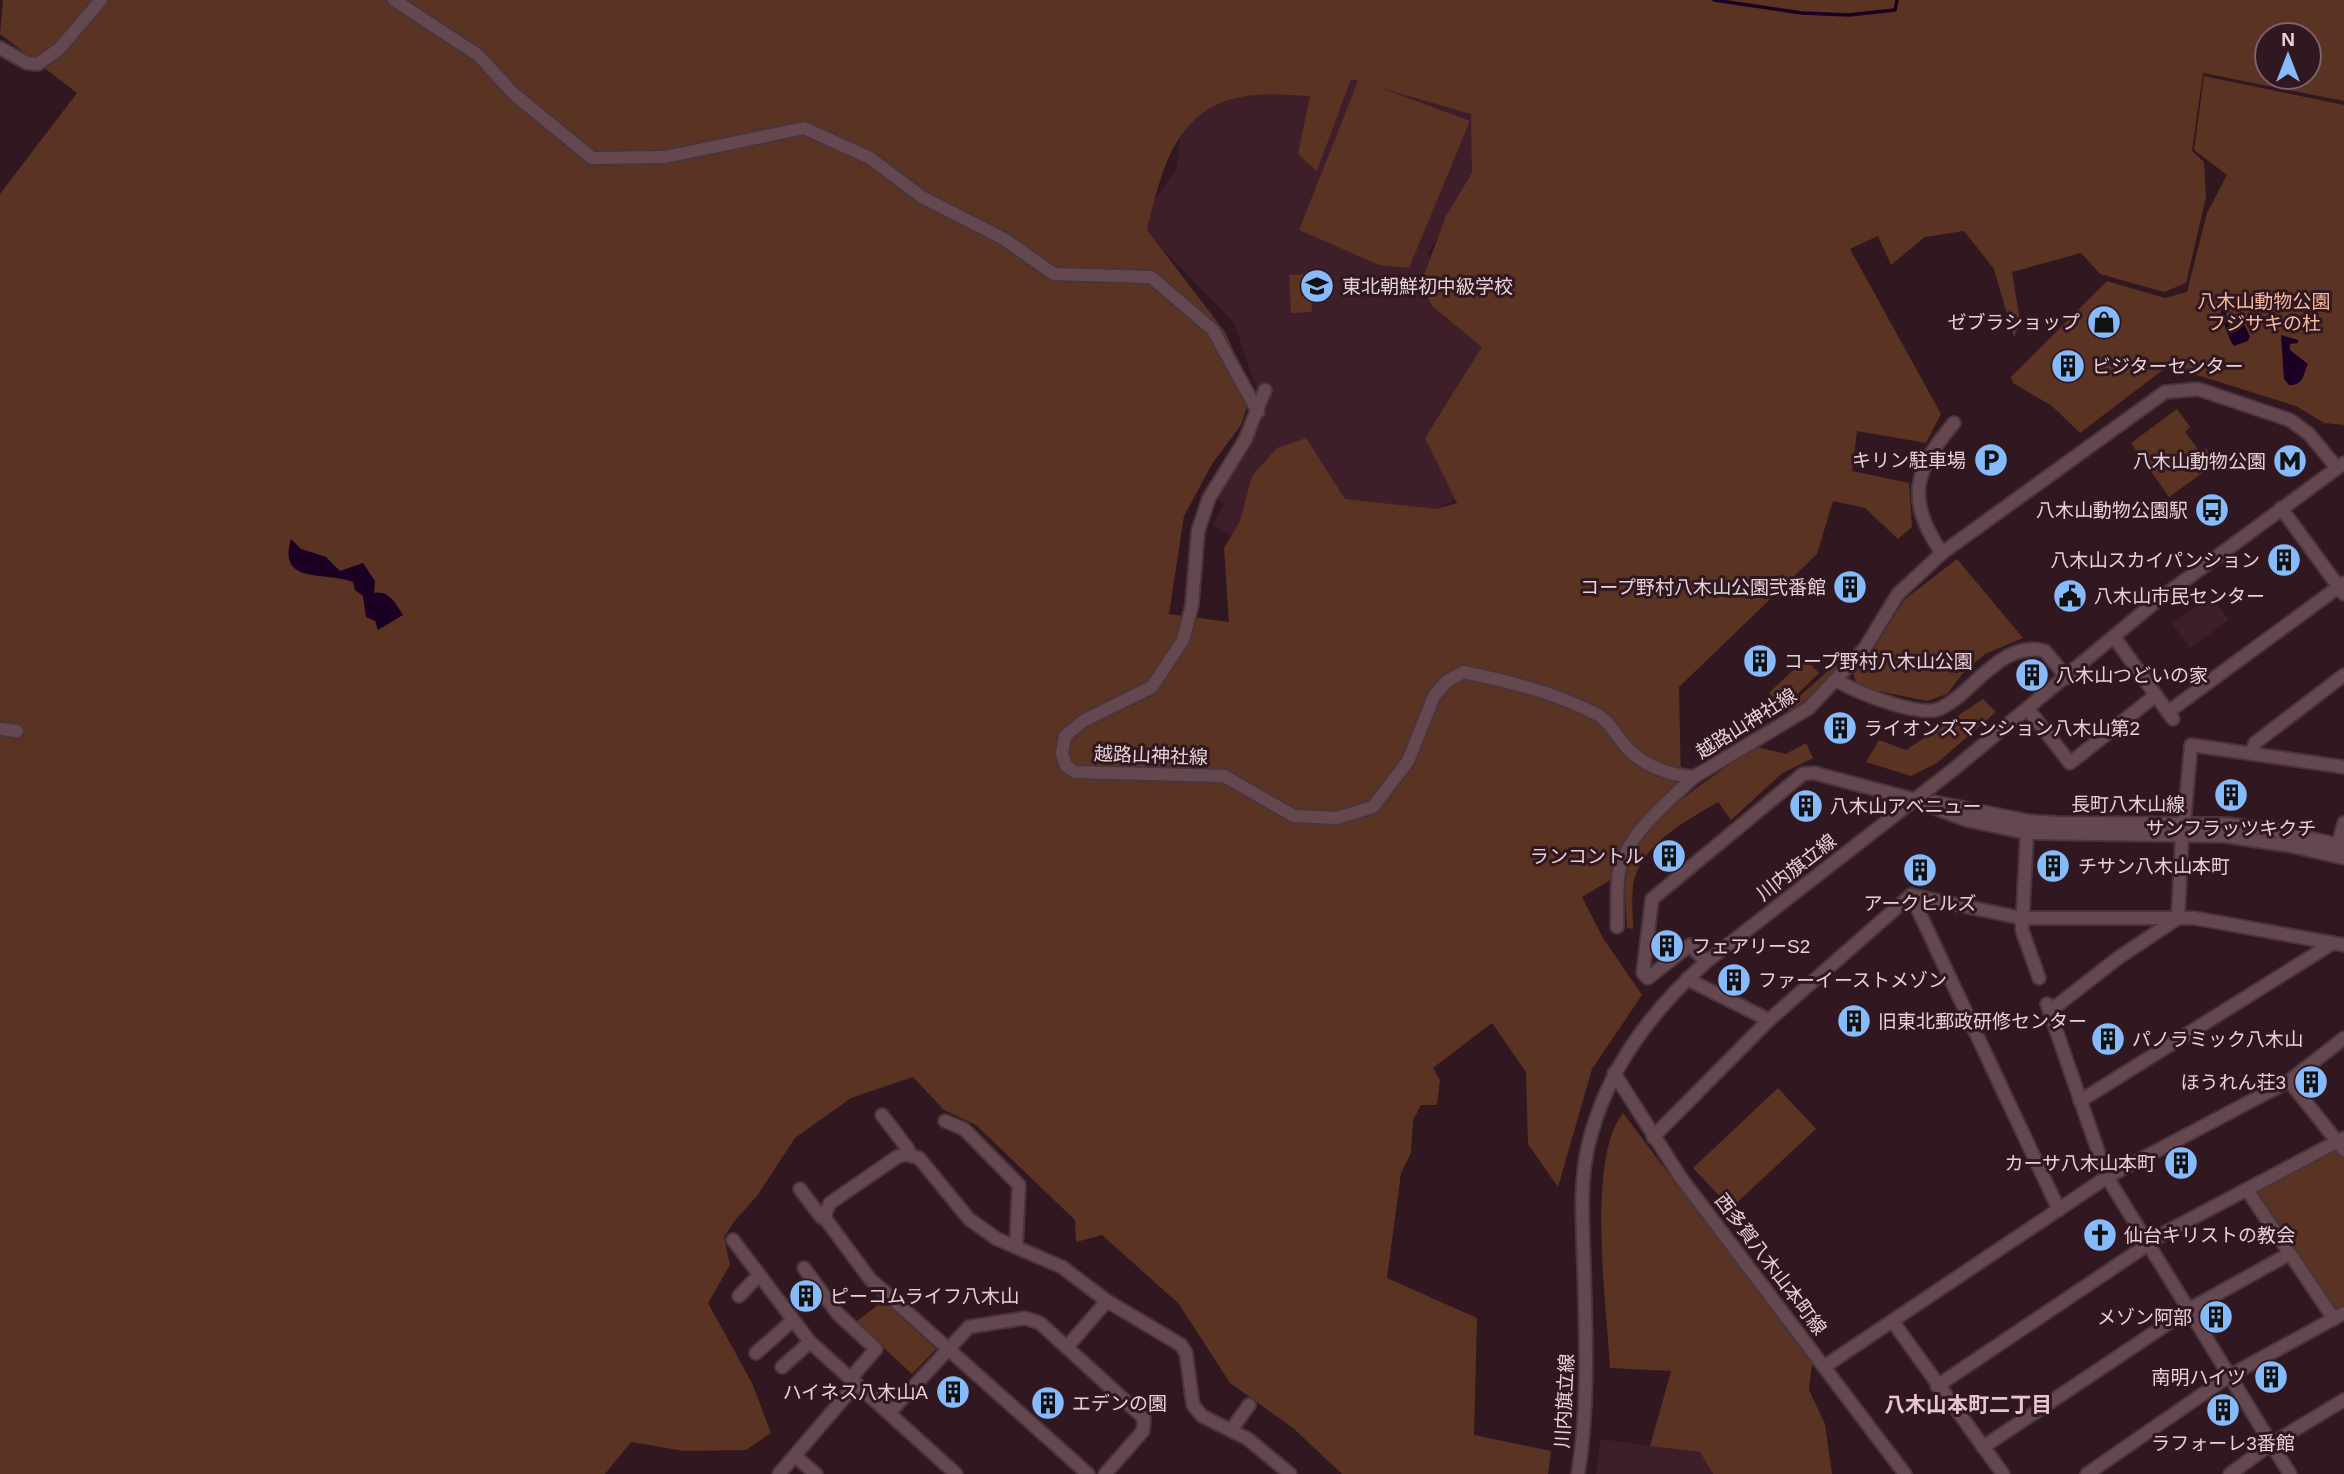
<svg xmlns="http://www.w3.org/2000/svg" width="2344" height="1474" font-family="Arial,'Noto Sans JP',sans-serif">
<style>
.built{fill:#3e1f29}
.green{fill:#5b3322;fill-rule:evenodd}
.water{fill:#1b0024}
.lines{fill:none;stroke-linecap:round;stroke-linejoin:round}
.stream{stroke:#1b0024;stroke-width:3.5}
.minor-casing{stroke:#48353b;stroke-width:16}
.minor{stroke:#65474f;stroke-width:12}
.labels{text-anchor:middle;stroke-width:6;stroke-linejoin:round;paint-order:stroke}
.poi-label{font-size:19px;fill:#e5d3d8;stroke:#31171f;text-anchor:start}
.park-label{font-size:19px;fill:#f8baa0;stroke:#31171f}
.street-label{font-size:19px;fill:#e5d3d8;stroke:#31171f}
.neighbourhood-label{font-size:21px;font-weight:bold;fill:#e9c5ce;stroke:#31171f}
</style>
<rect width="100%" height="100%" fill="#31171f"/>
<g class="built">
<path d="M1357 71 1493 107 1482 180 1428 252 1446 320 1557 342 1531 464 1436 509 1277 559 1213 525 1224 503 1214 497 1261 423 1272 390H1257L1234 323 1138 224 1177 168 1181 121 1229 87Z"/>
<path d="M2211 596 2229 620 2190 648 2172 623Z"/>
<path d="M1600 1439 1700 1452 1713 1474H1596Z"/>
</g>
<g class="green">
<path d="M3 0H2344V101L2203 73 2192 151 2204 162 2206 197 2186 283 2164 292 2100 274 2081 253 2012 272 2020 321 2014 338 1994 269 1964 231 1925 237 1891 265 1878 236 1850 249 1941 414 1926 443 1857 431 1852 471 1909 483 1912 527 1898 539 1865 508 1833 501 1817 554 1679 687 1681 785C1653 813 1619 838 1612 879L1582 897 1603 938 1642 995 1592 1069 1558 1187 1528 1144 1526 1072 1492 1023 1433 1068 1440 1080 1437 1105H1421L1413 1120 1411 1153 1401 1173 1387 1278 1477 1318 1474 1435 1551 1451 1548 1474H1342L1293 1428 1230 1383 1179 1304 1102 1235 1076 1242 1075 1220 976 1125 944 1110 913 1077 851 1098 795 1138 757 1196 736 1219 724 1237 730 1265 708 1303 752 1383 771 1433 746 1450 684 1451 631 1442 605 1474H0V194L77 93 0 34ZM2267 35H2309V77H2267ZM1351 79 1358 81 1299 230 1379 265 1409 268 1470 121 1381 88 1471 114 1472 173 1446 216 1421 283 1432 306 1482 347 1425 438 1457 503 1436 509 1345 499 1306 438 1277 448 1252 476 1240 521 1224 548 1229 622 1169 614 1184 516 1212 464 1241 425 1252 390 1225 332 1147 230C1163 165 1177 101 1256 95 1274 93 1293 95 1310 96L1298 154 1317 171Z"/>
<path d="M2204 76 2344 105V425L2324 423 2296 406 2168 366 2080 433 2052 406 2013 383 2011 377 2107 281 2165 298 2187 292 2207 213 2227 175 2194 150Z"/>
<path d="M1310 274 1312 312 1291 313 1289 275Z"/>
<path d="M2177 409 2190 427 2185 432 2200 452 2206 448 2213 457 2208 461 2212 466 2169 497 2131 443Z"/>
<path d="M1957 559 2023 638 1985 654 1963 673 1947 694 1927 701 1864 688 1856 682 1853 673 1871 653 1905 599Z"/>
<path d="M1805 659 1819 673 1783 708 1769 693Z"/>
<path d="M1836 664 1838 667 1818 690 1790 712 1785 709Z"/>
<path d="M1983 699 1996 712 1937 763 1911 776 1866 762 1879 740 1906 750Z"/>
<path d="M1806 743 1813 758 1781 774 1731 820 1718 802C1689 819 1649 840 1636 874 1630 889 1633 913 1633 929L1627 928C1626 907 1623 884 1629 863 1641 820 1720 771 1757 747L1786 754Z"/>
<path d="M1778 1088 1816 1129 1731 1208 1693 1168Z"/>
<path d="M1623 1113 1812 1364 1809 1390 1825 1424 1832 1474H1713L1700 1452 1650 1446 1671 1371 1610 1368C1607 1307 1586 1159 1623 1113Z"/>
<path d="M2339 1147 2344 1155V1309L2334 1315 2252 1192Z"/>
<path d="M883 1301 936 1349 912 1374 856 1322Z"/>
</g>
<g class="water">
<path d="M2223 302 2230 329 2239 330 2244 324 2250 336 2248 341 2234 346C2227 337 2227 325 2220 317Z"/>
<path d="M2281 335 2298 340V343L2290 344V350L2308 364C2303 375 2303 386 2289 385L2284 379Z"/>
<path d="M291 539 301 549 326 557 340 571 363 563 375 581 374 593C389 590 396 604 403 615L378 630 375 621 366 617 363 596 355 590 353 582C327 571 277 586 291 539Z"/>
</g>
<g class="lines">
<path class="stream" d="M1714 0 1802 13 1849 15 1895 10 1897 0"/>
<g class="minor-casing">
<g id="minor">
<path d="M394 0 478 55 514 94 592 158 665 157 804 128 870 158 922 197 1004 239 1054 274 1151 277 1213 330 1258 412"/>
<path d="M0 48 27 63 38 64 59 49 101 0"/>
<path d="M1265 390 1245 440 1209 498 1198 531 1192 605 1183 640 1152 687 1083 721 1065 736 1062 754 1066 766 1075 772 1224 776 1294 816 1337 818 1373 807 1408 761 1434 696 1446 682 1463 672C1508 681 1557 693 1598 715 1608 720 1615 734 1623 743 1640 765 1668 775 1694 777L1809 708 1865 648 1898 594 1942 553 2165 392 2198 389 2290 420 2309 434 2337 468"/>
<path d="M2281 508 2344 594"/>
<path d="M1942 553C1905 500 1914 470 1954 423"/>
<path d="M2114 637 2173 719"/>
<path d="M1836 680C1856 692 1917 717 1939 709 1972 695 2001 639 2045 651L2067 678"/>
<path d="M2028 709 2070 763 2156 695"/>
<path d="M2168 712 2344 583"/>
<path d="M0 729 17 731"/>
<path d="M2252 752 2255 743 2344 675"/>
<path d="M1934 802 2028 821 2057 823 2227 824 2267 829 2344 846"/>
<path d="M2184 823 2191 745 2344 767"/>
<path d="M2027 833 2022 930 2039 978"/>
<path d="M2338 845 2344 823"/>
<path d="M1911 895 2059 1210"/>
<path d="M1617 927C1618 909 1616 889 1619 871 1627 834 1668 802 1694 777"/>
<path d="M1706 962 1690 945 1648 978 1643 973 1652 899 1803 774 1814 773 1912 799 1966 820 2027 833 2225 836 2291 846 2344 858"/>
<path d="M1687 979 1769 1020"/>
<path d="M2047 1004 2107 1177 2290 1474"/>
<path d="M2050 1011 2118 958 2178 918 2182 835"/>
<path d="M1614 1073 1681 1178 1905 1474"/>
<path d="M2289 1081 2344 1150"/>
<path d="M2080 1101 2333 943"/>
<path d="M882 1115 908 1149 909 1155"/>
<path d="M945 1121 964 1129 1019 1185 1016 1247"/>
<path d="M1653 1137 1769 1020 1911 895 2021 918H2194L2344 945"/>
<path d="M800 1189 821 1217 826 1219"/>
<path d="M2247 1190 2334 1319"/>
<path d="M733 1240 810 1342 956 1474"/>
<path d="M804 1268 838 1314 876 1349 850 1379"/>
<path d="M739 1296 758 1276"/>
<path d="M1893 1322 2003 1474"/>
<path d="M1067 1347 1107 1301"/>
<path d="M756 1353 792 1321"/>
<path d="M1825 1366 2107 1177 2289 1081 2344 1038"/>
<path d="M782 1367 810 1342"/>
<path d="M1937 1386 2168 1231 2344 1138"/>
<path d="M889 1413 969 1327 1025 1318 1040 1323 1144 1418 1143 1431 1105 1474"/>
<path d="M1231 1430 1249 1405"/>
<path d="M1983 1447 2188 1310 2289 1254"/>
<path d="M795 1456 816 1474"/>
<path d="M779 1474 856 1384"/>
<path d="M1088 1474 870 1279 827 1221 825 1214 830 1203 897 1157 906 1154 919 1158 969 1219 997 1239 1062 1267 1107 1301 1181 1345 1186 1353 1193 1405 1202 1416 1248 1439 1290 1474"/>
<path d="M1578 1474C1589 1405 1586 1337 1584 1268 1583 1228 1579 1186 1588 1146 1606 1071 1649 1013 1706 962L1954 769 2154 603 2344 463"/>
<path d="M2087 1474 2229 1376 2344 1313"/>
<path d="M2230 1474 2271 1444 2344 1400"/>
</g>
</g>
<use href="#minor" class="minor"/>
</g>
<defs>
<g id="school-disc" transform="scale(1.75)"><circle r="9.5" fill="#85bbfb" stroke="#31171f"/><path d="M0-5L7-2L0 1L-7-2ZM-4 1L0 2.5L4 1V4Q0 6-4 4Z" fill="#111"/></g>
<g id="shop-disc" transform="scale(1.75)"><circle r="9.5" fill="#85bbfb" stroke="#31171f"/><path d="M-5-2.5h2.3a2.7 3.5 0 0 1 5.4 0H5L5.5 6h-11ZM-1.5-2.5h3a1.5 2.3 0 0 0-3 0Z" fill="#111"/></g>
<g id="building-disc" transform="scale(1.75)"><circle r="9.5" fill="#85bbfb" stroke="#31171f"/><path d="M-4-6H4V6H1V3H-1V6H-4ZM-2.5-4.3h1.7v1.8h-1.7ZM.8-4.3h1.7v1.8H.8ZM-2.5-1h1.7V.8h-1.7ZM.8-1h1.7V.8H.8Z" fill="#111"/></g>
<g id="parking-disc" transform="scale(1.75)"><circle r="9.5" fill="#85bbfb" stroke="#31171f"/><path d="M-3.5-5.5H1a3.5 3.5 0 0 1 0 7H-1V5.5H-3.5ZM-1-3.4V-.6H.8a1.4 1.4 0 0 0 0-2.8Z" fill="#111"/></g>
<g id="metro-disc" transform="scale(1.75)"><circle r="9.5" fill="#85bbfb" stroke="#31171f"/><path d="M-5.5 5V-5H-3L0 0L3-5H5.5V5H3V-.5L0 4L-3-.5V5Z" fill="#111"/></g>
<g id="bus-disc" transform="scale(1.75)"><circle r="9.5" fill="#85bbfb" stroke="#31171f"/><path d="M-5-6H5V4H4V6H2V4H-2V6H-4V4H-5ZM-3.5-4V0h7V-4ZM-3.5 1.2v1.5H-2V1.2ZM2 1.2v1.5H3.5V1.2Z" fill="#111"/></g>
<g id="civic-disc" transform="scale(1.75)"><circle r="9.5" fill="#85bbfb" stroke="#31171f"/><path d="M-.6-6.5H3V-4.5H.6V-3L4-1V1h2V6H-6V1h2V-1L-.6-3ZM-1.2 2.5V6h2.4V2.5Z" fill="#111"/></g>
<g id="church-disc" transform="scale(1.75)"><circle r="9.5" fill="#85bbfb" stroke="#31171f"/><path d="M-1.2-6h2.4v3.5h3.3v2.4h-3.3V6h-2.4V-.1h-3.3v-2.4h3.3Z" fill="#111"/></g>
</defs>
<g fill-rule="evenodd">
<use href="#school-disc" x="1317" y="286"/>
<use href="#shop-disc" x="2104" y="322"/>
<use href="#building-disc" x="2068" y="366"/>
<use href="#parking-disc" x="1991" y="460"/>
<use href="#metro-disc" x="2290" y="461"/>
<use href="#bus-disc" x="2212" y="510"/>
<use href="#building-disc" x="2284" y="560"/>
<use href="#building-disc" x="1850" y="587"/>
<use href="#civic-disc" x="2070" y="596"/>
<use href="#building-disc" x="1760" y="661"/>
<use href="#building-disc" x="2032" y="675"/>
<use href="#building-disc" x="1840" y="728"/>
<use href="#building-disc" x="2231" y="795"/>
<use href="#building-disc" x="1806" y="806"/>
<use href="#building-disc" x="1669" y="856"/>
<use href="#building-disc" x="2053" y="866"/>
<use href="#building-disc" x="1920" y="870"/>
<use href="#building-disc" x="1667" y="946"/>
<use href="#building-disc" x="1734" y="980"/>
<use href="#building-disc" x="1854" y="1021"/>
<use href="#building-disc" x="2108" y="1039"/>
<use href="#building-disc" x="2311" y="1082"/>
<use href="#building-disc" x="2181" y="1163"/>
<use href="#church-disc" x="2100" y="1235"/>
<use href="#building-disc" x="806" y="1296"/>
<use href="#building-disc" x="2216" y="1317"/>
<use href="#building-disc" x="2271" y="1377"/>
<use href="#building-disc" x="953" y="1392"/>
<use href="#building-disc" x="1048" y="1403"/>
<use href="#building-disc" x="2223" y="1410"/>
</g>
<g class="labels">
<g class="poi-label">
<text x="1342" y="293">東北朝鮮初中級学校</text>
<text x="2080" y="329" text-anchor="end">ゼブラショップ</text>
<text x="2092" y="373">ビジターセンター</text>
<text x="1966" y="467" text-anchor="end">キリン駐車場</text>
<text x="2266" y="468" text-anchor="end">八木山動物公園</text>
<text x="2188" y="517" text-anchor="end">八木山動物公園駅</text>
<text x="2260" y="567" text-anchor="end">八木山スカイパンション</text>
<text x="1826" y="594" text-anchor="end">コープ野村八木山公園弐番館</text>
<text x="2094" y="603">八木山市民センター</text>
<text x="1784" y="668">コープ野村八木山公園</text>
<text x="2056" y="682">八木山つどいの家</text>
<text x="1864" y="735">ライオンズマンション八木山第2</text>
<text x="1830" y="813">八木山アベニュー</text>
<text x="2231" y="835" text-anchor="middle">サンフラッツキクチ</text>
<text x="1644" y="863" text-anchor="end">ランコントル</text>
<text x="2078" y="873">チサン八木山本町</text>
<text x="1920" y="910" text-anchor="middle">アークヒルズ</text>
<text x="1692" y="953">フェアリーS2</text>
<text x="1758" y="987">ファーイーストメゾン</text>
<text x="1878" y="1028">旧東北郵政研修センター</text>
<text x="2132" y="1046">パノラミック八木山</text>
<text x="2286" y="1089" text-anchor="end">ほうれん荘3</text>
<text x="2156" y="1170" text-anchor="end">カーサ八木山本町</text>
<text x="2124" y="1242">仙台キリストの教会</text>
<text x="830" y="1303">ピーコムライフ八木山</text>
<text x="2192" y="1324" text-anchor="end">メゾン阿部</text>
<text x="2246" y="1384" text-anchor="end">南明ハイツ</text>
<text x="928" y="1399" text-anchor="end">ハイネス八木山A</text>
<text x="1072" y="1410">エデンの園</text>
<text x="2223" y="1450" text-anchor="middle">ラフォーレ3番館</text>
</g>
<g class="park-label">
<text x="2264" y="308">八木山動物公園<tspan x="2264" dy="22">フジサキの杜</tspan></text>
</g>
<g class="street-label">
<text transform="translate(1746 723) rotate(-32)" y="7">越路山神社線</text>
<text transform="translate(1151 755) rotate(2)" y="7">越路山神社線</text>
<text x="2128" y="811">長町八木山線</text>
<text transform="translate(1796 867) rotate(-38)" y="7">川内旗立線</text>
<text transform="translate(1771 1264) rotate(53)" y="7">西多賀八木山本町線</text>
<text transform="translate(1564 1401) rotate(-87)" y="7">川内旗立線</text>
</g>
<g class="neighbourhood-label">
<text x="1968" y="1412">八木山本町二丁目</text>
</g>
</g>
<g transform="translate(2288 56)"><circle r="33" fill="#31171f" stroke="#796269" stroke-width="2"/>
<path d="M0-5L12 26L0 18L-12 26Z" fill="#85bbfb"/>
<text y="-10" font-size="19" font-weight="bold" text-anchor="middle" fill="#e5d3d8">N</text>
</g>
</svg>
